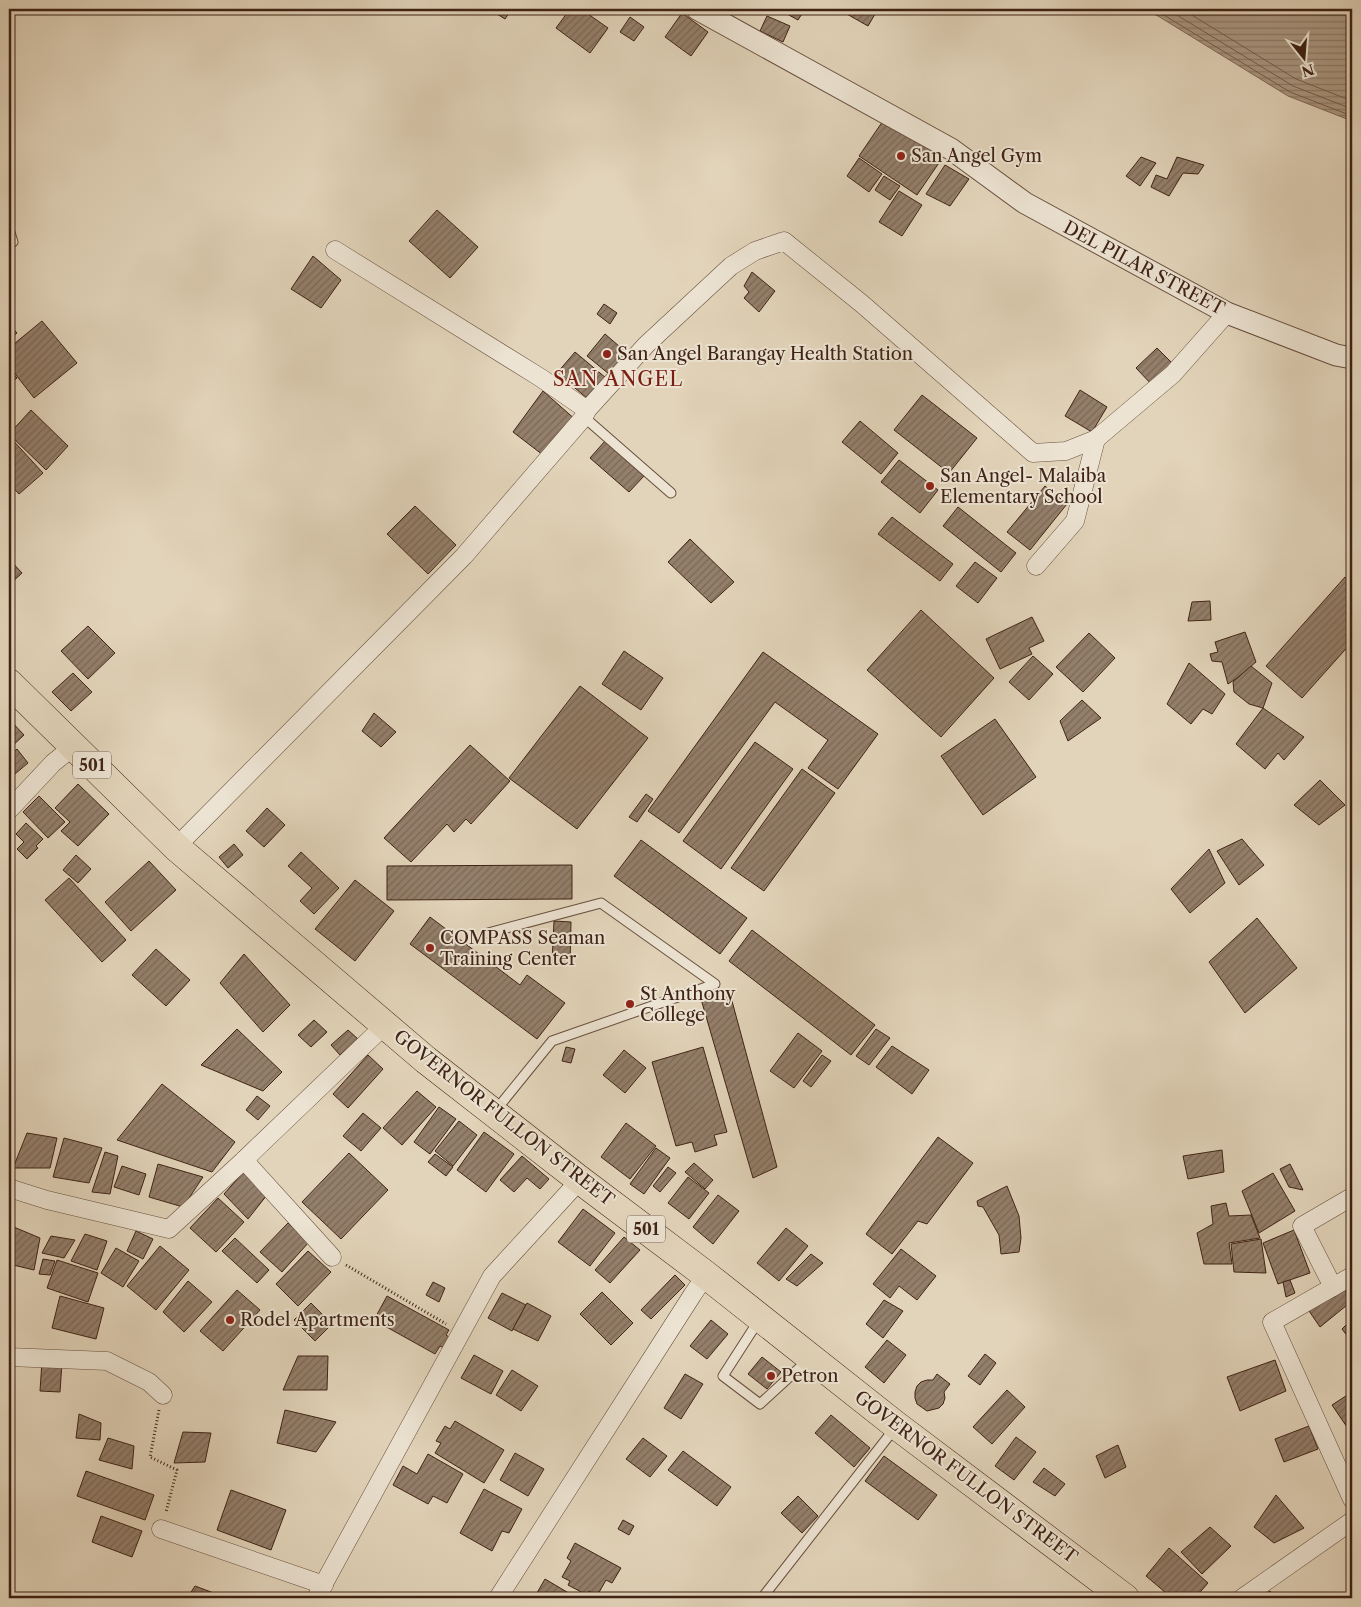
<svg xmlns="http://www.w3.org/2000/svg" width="1361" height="1607" font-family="'Libre Caslon Text',serif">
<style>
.water{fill:url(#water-rules);stroke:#806956}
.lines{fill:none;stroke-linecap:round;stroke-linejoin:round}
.shore{stroke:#755e4c;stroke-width:1}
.building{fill:url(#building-hatch);stroke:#3f2315}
.service-casing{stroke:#684f3e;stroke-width:11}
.minor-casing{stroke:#684f3e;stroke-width:19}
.tertiary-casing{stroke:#684f3e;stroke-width:23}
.primary-casing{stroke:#3f2315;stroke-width:29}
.path{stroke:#3f2315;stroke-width:3;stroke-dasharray:1 2.5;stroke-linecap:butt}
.service{stroke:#ece3d2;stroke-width:9}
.minor{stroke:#ece3d2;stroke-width:18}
.tertiary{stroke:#ece3d2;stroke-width:21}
.primary{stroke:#e2d4ba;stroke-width:28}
.poi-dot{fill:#8f2418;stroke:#ece3d2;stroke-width:2}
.labels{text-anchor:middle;stroke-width:4;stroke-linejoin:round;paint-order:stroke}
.shield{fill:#ece3d2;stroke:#735d4e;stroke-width:1}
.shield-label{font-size:16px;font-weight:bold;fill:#3f2315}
.poi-label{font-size:18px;fill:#3f2315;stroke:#ece3d2;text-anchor:start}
.street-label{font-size:18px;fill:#3f2315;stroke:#ece3d2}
.quarter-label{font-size:20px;letter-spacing:1px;fill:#7a1f14;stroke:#ece3d2}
</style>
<defs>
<pattern id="water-rules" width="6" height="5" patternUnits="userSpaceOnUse" patternTransform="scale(1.25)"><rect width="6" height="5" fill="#ab9882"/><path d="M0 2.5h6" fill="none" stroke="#8d7c69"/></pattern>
<pattern id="building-hatch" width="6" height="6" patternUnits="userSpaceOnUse" patternTransform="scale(1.25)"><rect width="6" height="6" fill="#947f6b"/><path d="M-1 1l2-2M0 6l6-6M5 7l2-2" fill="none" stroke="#7a6857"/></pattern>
</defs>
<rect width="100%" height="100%" fill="#e2d4ba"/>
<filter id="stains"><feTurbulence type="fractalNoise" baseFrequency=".004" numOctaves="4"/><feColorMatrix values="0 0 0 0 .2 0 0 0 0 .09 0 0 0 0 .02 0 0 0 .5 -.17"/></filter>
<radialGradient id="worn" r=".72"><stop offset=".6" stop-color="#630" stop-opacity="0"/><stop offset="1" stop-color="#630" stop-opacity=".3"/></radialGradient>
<path class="water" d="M1143 9H1352V121L1288 96 1158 16Z"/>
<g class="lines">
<g class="shore">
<path d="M1154 9 1290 92 1352 116"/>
<path d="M1167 9 1293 86 1352 109"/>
<path d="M1182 9 1296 79 1352 101"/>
</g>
</g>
<g class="building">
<path d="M489 9H512L505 19Z"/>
<path d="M570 9H581L608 28 590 53 556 28Z"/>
<path d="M778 9H805L798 20Z"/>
<path d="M838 9H878L868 26Z"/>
<path d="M682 13 708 32 691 56 665 37Z"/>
<path d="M767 16 790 26 783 42 760 31Z"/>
<path d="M630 17 644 27 634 41 620 32Z"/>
<path d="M885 118 943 157 917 195 859 156Z"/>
<path d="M1141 157 1156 163 1140 186 1126 176Z"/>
<path d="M1177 157 1204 165 1198 174 1183 173 1169 196 1151 187 1156 175 1167 179Z"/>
<path d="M859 158 882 174 869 192 847 176Z"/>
<path d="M945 165 969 179 950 206 926 194Z"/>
<path d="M884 176 900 186 890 200 875 190Z"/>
<path d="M899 191 922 205 902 236 879 222Z"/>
<path d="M437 210 478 247 450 278 409 241Z"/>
<path d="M313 256 341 280 321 308 291 289Z"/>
<path d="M752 272 775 291 759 312 744 298 749 292 744 286Z"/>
<path d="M604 304 617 313 610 324 597 314Z"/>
<path d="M42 321 77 363 34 398 9 366V348Z"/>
<path d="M9 324 17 333 9 340Z"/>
<path d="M605 334 627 353 609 374 587 356Z"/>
<path d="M1157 348 1175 366 1154 387 1136 368Z"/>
<path d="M575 352 606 378 588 399 557 373Z"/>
<path d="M9 369 17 378 9 385Z"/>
<path d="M1080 390 1107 407 1092 432 1065 416Z"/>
<path d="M543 391 577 421 543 455 513 432Z"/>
<path d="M922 395 977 438 949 473 894 430Z"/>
<path d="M31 410 68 446 46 470 9 434Z"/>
<path d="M860 421 898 453 881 474 842 442Z"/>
<path d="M9 436 43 473 19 494 9 483Z"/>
<path d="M605 441 644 476 629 492 590 458Z"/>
<path d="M899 460 938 490 920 513 881 482Z"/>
<path d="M1045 486 1067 504 1030 550 1007 532Z"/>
<path d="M415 506 456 545 428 574 387 534Z"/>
<path d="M958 507 1016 553 1001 572 943 526Z"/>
<path d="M892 517 953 564 940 581 878 534Z"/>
<path d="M690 539 734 582 711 603 668 562Z"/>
<path d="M9 559 22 573 9 585Z"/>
<path d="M975 562 997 578 978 603 956 586Z"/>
<path d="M1345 577 1352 583V642L1302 698 1266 666Z"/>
<path d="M1210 601 1211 620 1188 621 1192 602Z"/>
<path d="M921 610 994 678 941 737 867 670Z"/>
<path d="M1032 617 1044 641 1029 648 1032 654 1000 669 986 639Z"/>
<path d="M88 626 115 653 88 679 61 651Z"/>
<path d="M1245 632 1256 662 1237 678 1228 684 1222 662 1212 661 1210 654 1218 652 1215 642Z"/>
<path d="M1089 633 1115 658 1083 692 1056 667Z"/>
<path d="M624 651 663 678 641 710 602 684Z"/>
<path d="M763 652 878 734 838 789 808 768 828 740 775 702 679 833 648 811Z"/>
<path d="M1033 656 1053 674 1029 700 1009 682Z"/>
<path d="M1189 663 1225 694 1212 714 1203 709 1191 724 1167 704Z"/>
<path d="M1251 666 1272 683 1263 708 1249 704 1234 692 1233 682Z"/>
<path d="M73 673 92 692 71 711 52 692Z"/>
<path d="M580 686 648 738 577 829 509 778Z"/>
<path d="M1082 700 1101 718 1068 741 1060 721Z"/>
<path d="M1263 708 1304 737 1284 760 1278 753 1265 769 1236 744Z"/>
<path d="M374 713 396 732 381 747 362 731Z"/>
<path d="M9 719 24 735 9 749Z"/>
<path d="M995 719 1036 777 983 815 941 756Z"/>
<path d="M755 742 793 769 721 869 683 841Z"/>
<path d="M470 745 510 781 471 824 466 819 454 832 447 824 411 862 384 838Z"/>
<path d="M17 749 28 763 9 779V756Z"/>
<path d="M802 769 835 793 764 891 731 868Z"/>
<path d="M1320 780 1345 805 1319 825 1294 805Z"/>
<path d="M78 784 109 814 78 846 61 831 70 822 55 808Z"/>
<path d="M646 794 653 799 637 822 629 817Z"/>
<path d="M39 796 65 822 48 838 23 812Z"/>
<path d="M267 808 285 825 264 847 246 831Z"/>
<path d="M26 823 43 839 36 846 38 848 27 859 17 849 24 842 16 834Z"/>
<path d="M1242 839 1264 865 1239 885 1217 851Z"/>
<path d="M641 840 747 918 720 954 614 876Z"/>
<path d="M234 844 243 855 228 868 219 857Z"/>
<path d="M1209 849 1225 883 1190 913 1171 889Z"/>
<path d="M301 852 339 888 314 914 300 901 312 888 288 866Z"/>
<path d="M76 855 91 869 78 883 63 870Z"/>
<path d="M149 861 176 890 131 931 105 902Z"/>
<path d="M572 865V899L387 900V866Z"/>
<path d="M69 878 126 940 102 962 45 900Z"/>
<path d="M355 880 394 911 355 961 315 929Z"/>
<path d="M430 917 520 985 527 975 565 1003 537 1039 410 944Z"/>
<path d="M1257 918 1297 968 1245 1013 1209 962Z"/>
<path d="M554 921 571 922 570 963 552 962Z"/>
<path d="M752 930 875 1025 851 1055 729 961Z"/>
<path d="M156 949 190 980 166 1006 132 975Z"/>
<path d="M244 954 290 1005 263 1032 220 983Z"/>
<path d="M729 990 777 1167 753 1178 701 999Z"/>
<path d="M314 1020 327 1032 311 1047 298 1035Z"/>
<path d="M237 1029 282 1072 263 1091 201 1065Z"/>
<path d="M876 1029 890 1038 869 1065 856 1056Z"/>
<path d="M348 1030 358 1039 340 1055 331 1045Z"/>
<path d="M798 1033 822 1051 794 1088 770 1071Z"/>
<path d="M892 1046 929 1070 912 1094 876 1067Z"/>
<path d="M566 1047 575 1049 571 1063 562 1061Z"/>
<path d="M703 1047 727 1132 714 1135 717 1145 695 1152 692 1142 676 1146 652 1062Z"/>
<path d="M624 1050 646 1068 625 1093 603 1075Z"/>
<path d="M368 1055 383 1069 348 1108 333 1094Z"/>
<path d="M822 1055 831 1061 811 1087 803 1081Z"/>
<path d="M162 1084 235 1142 212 1172 117 1140Z"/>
<path d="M417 1091 436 1107 402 1145 383 1128Z"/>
<path d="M257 1096 270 1106 258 1120 246 1110Z"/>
<path d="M439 1107 456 1119 430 1154 414 1142Z"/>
<path d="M363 1113 381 1128 361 1151 343 1136Z"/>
<path d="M459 1121 477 1135 453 1166 435 1151Z"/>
<path d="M626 1123 656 1146 630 1179 601 1157Z"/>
<path d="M484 1132 514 1154 486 1192 457 1170Z"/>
<path d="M27 1133 57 1138 50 1168H13Z"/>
<path d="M938 1137 973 1163 927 1224 918 1221 892 1254 866 1234Z"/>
<path d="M64 1138 102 1148 89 1183 53 1177Z"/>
<path d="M656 1148 670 1158 644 1194 630 1184Z"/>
<path d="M1222 1150 1224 1172 1188 1179 1183 1156Z"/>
<path d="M105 1152 118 1156 110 1194 92 1192Z"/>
<path d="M349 1153 388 1190 341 1239 302 1202Z"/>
<path d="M435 1154 453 1167 446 1176 428 1162Z"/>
<path d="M522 1156 549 1179 540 1189 527 1178 514 1192 500 1180Z"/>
<path d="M694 1163 713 1180 705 1189 685 1172Z"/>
<path d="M158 1164 203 1177 183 1207 149 1197Z"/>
<path d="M1290 1164 1303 1190 1289 1187 1280 1169Z"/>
<path d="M122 1166 146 1174 139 1195 114 1187Z"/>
<path d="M668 1167 676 1173 660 1192 653 1186Z"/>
<path d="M246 1169 267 1195 248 1219 224 1194Z"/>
<path d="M1273 1173 1295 1211 1259 1233 1242 1191Z"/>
<path d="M688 1177 709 1193 689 1219 668 1203Z"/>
<path d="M1007 1186 1019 1216 1021 1238 1019 1252 1001 1254 999 1235 983 1207 978 1206 977 1201Z"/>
<path d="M718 1195 739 1211 713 1244 693 1227Z"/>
<path d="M218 1198 244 1222 216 1252 190 1228Z"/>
<path d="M1226 1203 1229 1216 1251 1215 1260 1238 1229 1243 1232 1264H1204L1197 1233 1213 1224 1211 1206Z"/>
<path d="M583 1209 615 1233 590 1266 558 1242Z"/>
<path d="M288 1223 309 1242 282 1272 260 1252Z"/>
<path d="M9 1225 40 1238 34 1270 9 1264Z"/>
<path d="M786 1228 808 1246 779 1281 757 1263Z"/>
<path d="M1294 1230 1310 1273 1278 1284 1263 1243Z"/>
<path d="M136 1231 153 1239 143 1259 127 1251Z"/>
<path d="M85 1234 107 1241 97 1270 71 1261Z"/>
<path d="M51 1236 75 1240 64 1258 42 1253Z"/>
<path d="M624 1237 640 1250 610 1283 595 1270Z"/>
<path d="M235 1238 269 1270 257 1283 222 1251Z"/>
<path d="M1261 1239 1266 1273 1234 1272 1231 1244Z"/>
<path d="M160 1246 189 1270 156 1310 127 1286Z"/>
<path d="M116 1248 139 1261 123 1287 101 1273Z"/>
<path d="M901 1249 936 1276 917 1300 899 1286 890 1298 873 1284Z"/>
<path d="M308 1251 331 1272 298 1306 276 1284Z"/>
<path d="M811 1254 823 1263 797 1286 786 1279Z"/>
<path d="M43 1259 55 1261 50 1275 39 1274Z"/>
<path d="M57 1260 98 1273 88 1302 47 1288Z"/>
<path d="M675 1275 685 1285 651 1319 641 1310Z"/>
<path d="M1290 1280 1295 1293 1286 1297 1283 1282Z"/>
<path d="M188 1281 212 1302 184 1332 163 1312Z"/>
<path d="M433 1282 445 1288 439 1302 426 1295Z"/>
<path d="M1340 1283 1352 1301 1320 1327 1307 1308Z"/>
<path d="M237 1290 260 1310 223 1351 200 1331Z"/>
<path d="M602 1292 633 1323 611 1345 580 1314Z"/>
<path d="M502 1293 526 1305 512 1331 488 1318Z"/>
<path d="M60 1296 104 1308 96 1339 52 1328Z"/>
<path d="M387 1296 449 1330 446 1335 454 1340 448 1350 440 1346 435 1354 374 1320Z"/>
<path d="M884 1300 903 1311 883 1338 866 1324Z"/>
<path d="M311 1303 332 1324 315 1341 294 1320Z"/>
<path d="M527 1303 551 1316 538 1341 513 1329Z"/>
<path d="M1352 1319V1342L1342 1329Z"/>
<path d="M711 1320 728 1334 707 1359 690 1346Z"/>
<path d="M887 1340 906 1355 884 1383 865 1367Z"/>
<path d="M985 1354 996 1363 980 1385 968 1376Z"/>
<path d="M474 1355 503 1371 491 1394 461 1378Z"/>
<path d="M298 1356H328L327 1390H283Z"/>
<path d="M762 1357 781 1372 767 1389 748 1374Z"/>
<path d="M1275 1360 1286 1391 1240 1411 1227 1377Z"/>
<path d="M42 1361 62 1362 60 1392 40 1391Z"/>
<path d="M512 1370 538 1386 521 1411 496 1395Z"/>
<path d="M685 1374 703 1384 681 1419 664 1408Z"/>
<path d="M937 1374 950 1384 944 1392 945 1398 943 1404 939 1408 927 1411 917 1404 915 1398V1392L917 1386 921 1382 927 1380H933Z"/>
<path d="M1007 1390 1025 1407 992 1444 973 1427Z"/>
<path d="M1352 1392V1428L1349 1430 1332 1405Z"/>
<path d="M285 1410 336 1422 316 1452 277 1443Z"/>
<path d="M79 1414 101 1423 100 1440 76 1438Z"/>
<path d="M831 1415 870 1448 854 1467 815 1433Z"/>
<path d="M455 1421 504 1450 484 1483 435 1453 441 1443 436 1441 445 1426 450 1429Z"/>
<path d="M1309 1426 1318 1449 1284 1462 1275 1439Z"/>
<path d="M183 1432 211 1433 205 1462 174 1463Z"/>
<path d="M1016 1437 1036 1452 1014 1480 995 1466Z"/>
<path d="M108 1438 134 1446 132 1469 99 1460Z"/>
<path d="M643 1438 667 1456 650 1477 626 1459Z"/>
<path d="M1118 1445 1126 1467 1105 1478 1096 1456Z"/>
<path d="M683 1451 731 1487 717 1506 668 1470Z"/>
<path d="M515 1453 544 1469 528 1496 500 1480Z"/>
<path d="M428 1454 463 1474 447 1503 433 1496 428 1504 393 1485 403 1466 417 1474Z"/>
<path d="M884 1456 937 1495 918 1520 865 1481Z"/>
<path d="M1044 1468 1065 1484 1055 1496 1033 1482Z"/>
<path d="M86 1471 154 1495 145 1520 77 1496Z"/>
<path d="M484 1489 522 1509 509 1533 502 1531 492 1551 460 1533Z"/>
<path d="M231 1490 286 1510 271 1550 217 1530Z"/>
<path d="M1276 1495 1304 1528 1274 1543 1254 1527Z"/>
<path d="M798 1496 818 1516 802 1533 781 1513Z"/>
<path d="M101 1516 142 1531 132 1557 92 1542Z"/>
<path d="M623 1520 634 1526 629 1535 618 1529Z"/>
<path d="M1210 1527 1231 1546 1202 1574 1181 1552Z"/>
<path d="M575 1543 621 1568 612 1583 606 1580 597 1596 589 1591 587 1595 568 1585 570 1581 562 1577 571 1561 567 1558Z"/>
<path d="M1169 1548 1208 1583 1195 1598H1172L1146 1576Z"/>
<path d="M545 1579 577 1598H534Z"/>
<path d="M195 1586 227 1598H187Z"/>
<path d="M1270 1591 1277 1598H1261Z"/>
</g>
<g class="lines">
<g class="service-casing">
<g id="service">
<path d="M9 229 13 242"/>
<path d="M584 417 671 493"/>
<path d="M488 933 601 903 715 984 552 1041 496 1110"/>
<path d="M759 1320 723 1376 760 1404 809 1359"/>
<path d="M762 1598 895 1428"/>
</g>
</g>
<g class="minor-casing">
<g id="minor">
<path d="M335 250 541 378 587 410"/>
<path d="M1036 566 1075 521 1096 439"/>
<path d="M9 810 53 763 74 746"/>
<path d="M176 847 464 556 584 417 587 410 646 345 731 266 755 251 784 241 861 303 1033 453 1066 451 1096 439 1173 374 1227 313"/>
<path d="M244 1160 332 1257"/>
<path d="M9 1188 47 1200 169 1229 244 1160 385 1025"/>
<path d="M1352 1276 1272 1322 1352 1499"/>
<path d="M1333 1287 1302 1226 1350 1198 1352 1200"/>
<path d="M9 1357 107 1361 149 1382 163 1395"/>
<path d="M161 1529 324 1585"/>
<path d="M316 1598 492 1276 580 1180"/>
<path d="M498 1598 693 1294 706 1275"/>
<path d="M1242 1598 1352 1521"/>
</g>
</g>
<g class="tertiary-casing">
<path id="tertiary" d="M697 9 951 149 1025 203 1227 313 1336 355 1352 358"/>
</g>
<g class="primary-casing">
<path id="primary" d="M9 683 176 847 426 1060 580 1180 706 1275 897 1426 1125 1598"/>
</g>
<g class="path">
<path d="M346 1265 446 1324"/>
<path d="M159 1410 150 1457 177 1470 166 1512"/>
</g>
<use href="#service" class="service"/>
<use href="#minor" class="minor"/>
<use href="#tertiary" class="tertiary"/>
<use href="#primary" class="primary"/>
</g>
<g class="poi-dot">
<circle cx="901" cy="156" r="5"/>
<circle cx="607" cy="354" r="5"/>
<circle cx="930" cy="486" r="5"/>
<circle cx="430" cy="948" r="5"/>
<circle cx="630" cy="1004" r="5"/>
<circle cx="230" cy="1320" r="5"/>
<circle cx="771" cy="1376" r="5"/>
</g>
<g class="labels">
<g class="shield">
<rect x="73" y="751.5" width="38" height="27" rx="4"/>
<rect x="627" y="1215.5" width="38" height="27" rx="4"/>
</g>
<g class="shield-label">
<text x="92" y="771">501</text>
<text x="646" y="1235">501</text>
</g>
<g class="poi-label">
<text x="911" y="162">San Angel Gym</text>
<text x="617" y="360">San Angel Barangay Health Station</text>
<text x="940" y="482">San Angel- Malaiba<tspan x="940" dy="21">Elementary School</tspan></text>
<text x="440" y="944">COMPASS Seaman<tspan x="440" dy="21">Training Center</tspan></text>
<text x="640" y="1000">St Anthony<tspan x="640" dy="21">College</tspan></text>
<text x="240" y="1326">Rodel Apartments</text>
<text x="781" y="1382">Petron</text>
</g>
<g class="street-label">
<text transform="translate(1144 268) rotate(28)" y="6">DEL PILAR STREET</text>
<text transform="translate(504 1118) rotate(38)" y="6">GOVERNOR FULLON STREET</text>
<text transform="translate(966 1477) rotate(37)" y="6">GOVERNOR FULLON STREET</text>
</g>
<g class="quarter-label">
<text x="618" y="386">SAN ANGEL</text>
</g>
</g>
<rect width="1361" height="1607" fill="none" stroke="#e2d4ba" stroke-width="30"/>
<rect x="10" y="10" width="1341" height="1587" fill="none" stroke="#3f2315" stroke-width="2.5"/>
<rect x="15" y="15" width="1331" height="1577" fill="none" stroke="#3f2315"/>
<g transform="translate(1304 58) rotate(163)" stroke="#ece3d2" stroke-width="4" paint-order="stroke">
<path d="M0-4L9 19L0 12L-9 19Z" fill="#3f2315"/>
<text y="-8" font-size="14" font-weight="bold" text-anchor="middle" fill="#3f2315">N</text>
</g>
<rect width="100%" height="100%" filter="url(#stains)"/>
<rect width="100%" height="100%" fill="url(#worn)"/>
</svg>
